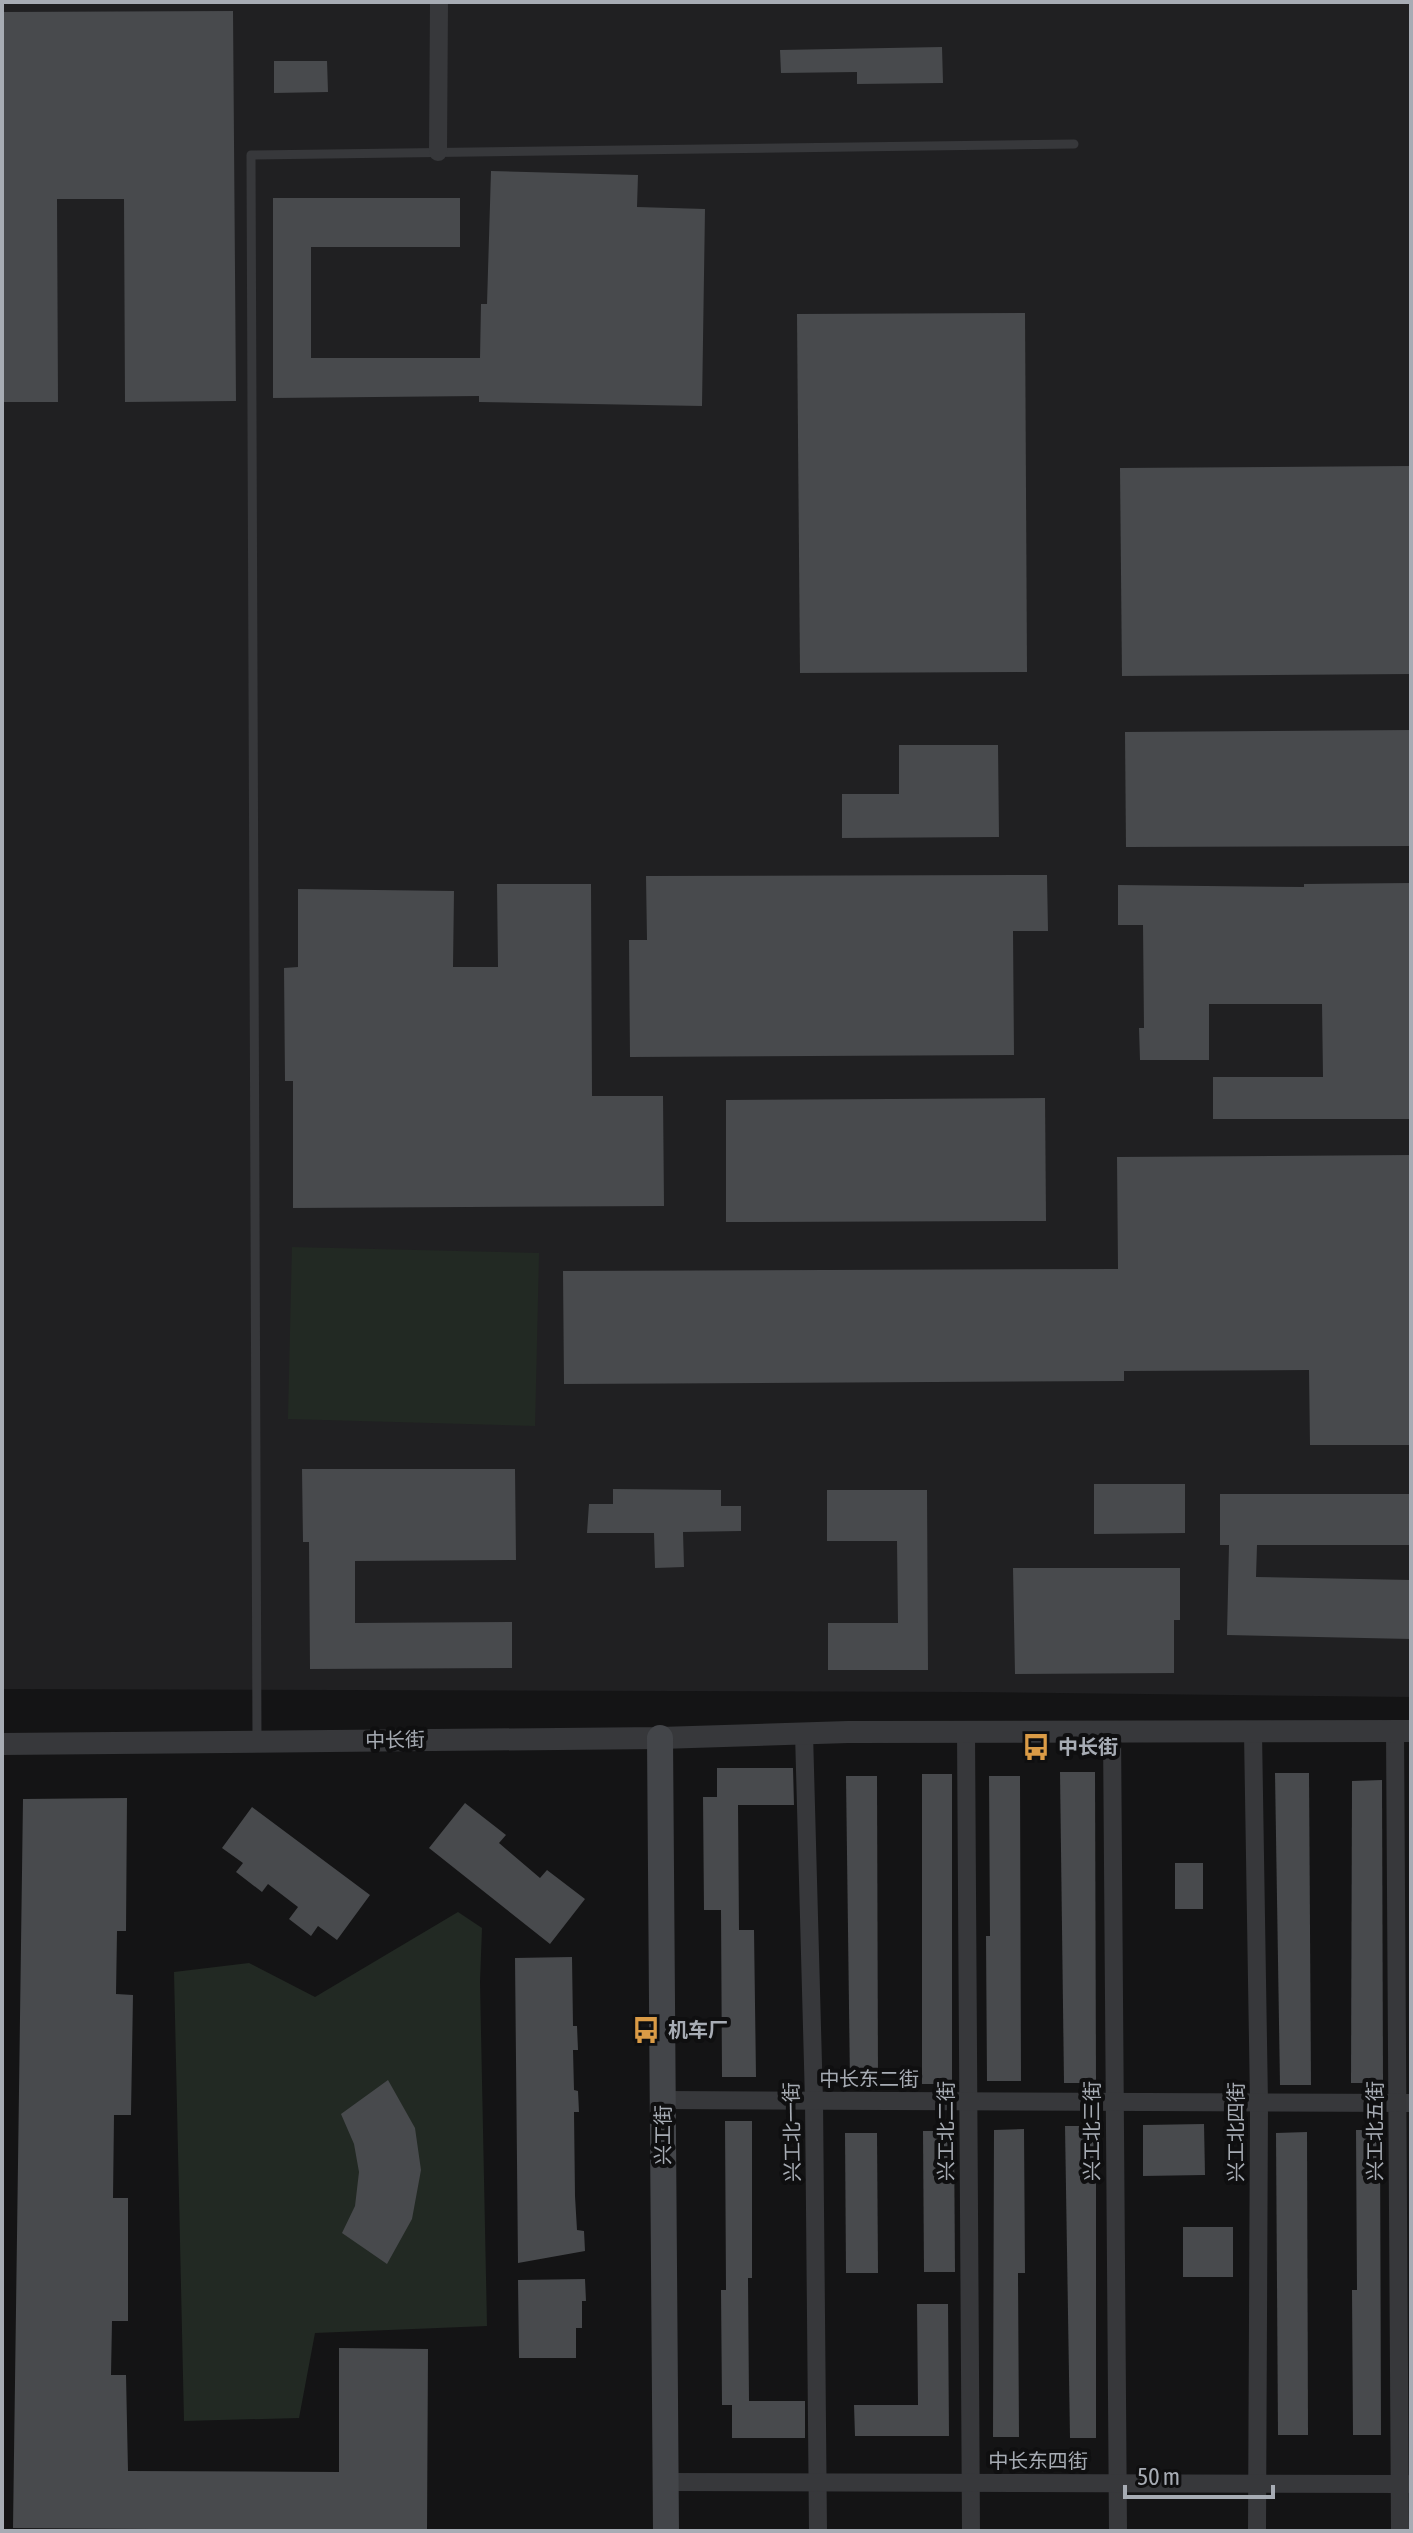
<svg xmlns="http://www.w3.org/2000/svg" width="1413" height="2533" font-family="'Asap Condensed','Noto Sans SC',sans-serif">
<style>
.built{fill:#202022}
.green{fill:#222923}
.building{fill:#484a4d}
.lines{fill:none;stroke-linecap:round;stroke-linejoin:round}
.service{stroke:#37383b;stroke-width:9}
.minor{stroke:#37383b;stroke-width:18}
.tertiary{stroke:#37383b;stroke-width:22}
.secondary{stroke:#434549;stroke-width:26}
.labels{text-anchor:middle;stroke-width:8;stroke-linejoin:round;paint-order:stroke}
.street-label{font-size:20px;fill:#a7acb4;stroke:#0f0f10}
.poi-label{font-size:20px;font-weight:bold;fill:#a7acb4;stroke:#0f0f10;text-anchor:start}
</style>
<rect width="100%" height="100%" fill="#141415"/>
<path class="built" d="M2 2H1411V1697L972 1692 2 1689Z"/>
<g class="green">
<path d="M292 1247 539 1253 535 1426 288 1419Z"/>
<path d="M458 1912 482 1928 480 1982 487 2326 315 2333 299 2418 184 2421 174 1972 249 1963 315 1997Z"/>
</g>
<g class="building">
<path d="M233 11 236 401 125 402 124 199H57L58 402H2V12Z"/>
<path d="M942 47 943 83 857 84V72L781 73 780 50Z"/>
<path d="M274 61H327L328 92 274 93Z"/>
<path d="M491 171 638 175 637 207 705 209 702 406 479 402V396L273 398V198H460V247H311V358H480L481 304H487Z"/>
<path d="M1025 313 1027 672 800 673 797 314Z"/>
<path d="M1411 466V674L1122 676 1120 468Z"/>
<path d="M1411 730V846L1126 847 1125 732Z"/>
<path d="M899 745H998L999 837 842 838V794H899Z"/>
<path d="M1047 875 1048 931H1013L1014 1055 630 1057 629 940H647L646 876Z"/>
<path d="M1411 883V1119H1213V1077H1323L1322 1004H1209V1060H1140L1139 1028H1144L1143 925H1118V885L1304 887V884Z"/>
<path d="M497 884H591L592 1096H663L664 1206 293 1208V1081H285L284 968 298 967V889L454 891 453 967H498Z"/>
<path d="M1045 1098 1046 1221 726 1222V1100Z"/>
<path d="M1411 1155V1445H1310L1309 1370 1124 1371V1381L564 1384 563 1271 1118 1269 1117 1157Z"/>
<path d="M302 1469H515L516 1560 355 1561V1623L512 1622V1668L310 1669 309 1542H303Z"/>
<path d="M1094 1484H1185V1533L1094 1534Z"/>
<path d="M613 1489 721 1490V1506H741V1531L683 1532 684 1567 655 1568 654 1533H587L589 1504H613Z"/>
<path d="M827 1490H927L928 1670H828V1623H898L897 1541H827Z"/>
<path d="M1220 1494H1411V1545H1257L1256 1577 1411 1580V1639L1227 1635 1229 1545H1220Z"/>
<path d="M1013 1568H1180V1620H1174V1673L1015 1674Z"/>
<path d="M717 1768H793L794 1805H738L739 1930H754L756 2077H722L721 1910H704L703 1797H717Z"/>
<path d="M1060 1772H1095L1096 2083H1064Z"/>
<path d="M1275 1773H1309L1311 2085H1280Z"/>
<rect x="922" y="1774" width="30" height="310"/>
<path d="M846 1776H877L878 2083H850Z"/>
<path d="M989 1776H1020L1021 2081H987L986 1936H990Z"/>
<path d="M1382 1780 1383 2083H1351L1352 1781Z"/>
<path d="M127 1798 126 1931H117L116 1994 133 1995 131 2115H114L113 2198H128V2321H112L111 2375H126L128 2471 339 2472V2348L428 2349 427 2531 13 2528 23 1799Z"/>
<path d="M465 1803 506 1835 499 1843 540 1878 547 1870 585 1899 550 1944 429 1848Z"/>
<path d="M252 1807 370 1895 337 1940 318 1926 311 1936 289 1919 298 1907 268 1884 262 1892 236 1872 243 1863 222 1848Z"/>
<rect x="1175" y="1863" width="28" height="46"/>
<path d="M572 1957 573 2026H577L578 2050H573L574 2090 578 2091 579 2112H574L575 2196 577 2230 584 2231 585 2251 518 2263 515 1958Z"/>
<path d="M388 2080 415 2128 421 2170 412 2219 387 2264 342 2233 355 2206 359 2172 354 2144 341 2114Z"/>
<path d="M725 2121H752V2278H748L749 2401H805V2438H732V2405H722L721 2290H726Z"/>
<path d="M1204 2124 1205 2175 1143 2176V2125Z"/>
<path d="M1065 2126H1096V2438H1070Z"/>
<path d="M1024 2129 1025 2273H1018L1019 2437H993L994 2130Z"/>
<path d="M1356 2130H1380L1381 2435H1353L1352 2290H1357Z"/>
<path d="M923 2131H954L955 2272H924Z"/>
<path d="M1307 2132 1308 2435H1278L1276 2133Z"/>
<path d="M845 2133H877L878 2273H846Z"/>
<rect x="1183" y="2227" width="50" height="50"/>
<path d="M585 2279 586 2301H582V2328H576V2358H519L518 2280Z"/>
<path d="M917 2304H948L949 2436H855L854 2405H918Z"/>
</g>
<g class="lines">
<path class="service" d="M257 1742 251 155 1074 144"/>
<g class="minor">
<path d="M438 152 439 2"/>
<path d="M1112 1730 1118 2531"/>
<path d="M1395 1730 1400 2531"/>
<path d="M966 1731 971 2531"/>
<path d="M804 1733 814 2101 818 2531"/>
<path d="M1253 1733 1259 2103 1257 2531"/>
<path d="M662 2100 1411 2103"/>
<path d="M666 2482 1408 2484"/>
</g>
<path class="tertiary" d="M2 1744 660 1738 848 1732 1411 1731"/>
<path class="secondary" d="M660 1738 666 2531"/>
</g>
<defs>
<g id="bus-bare" transform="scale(2.16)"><path d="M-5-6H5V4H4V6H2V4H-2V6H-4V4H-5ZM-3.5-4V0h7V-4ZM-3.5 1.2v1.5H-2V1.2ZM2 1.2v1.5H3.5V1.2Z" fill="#da9b46" stroke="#0f0f10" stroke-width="2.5" paint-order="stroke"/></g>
</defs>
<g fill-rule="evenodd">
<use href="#bus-bare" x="1036" y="1747"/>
<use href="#bus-bare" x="646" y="2030"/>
</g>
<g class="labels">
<g class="street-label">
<text transform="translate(395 1740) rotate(-1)" y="7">中长街</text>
<text x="869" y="2086">中长东二街</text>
<text transform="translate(946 2131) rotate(-90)" y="7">兴工北二街</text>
<text transform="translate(1092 2131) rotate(-90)" y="7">兴工北三街</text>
<text transform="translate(1375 2131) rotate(-90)" y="7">兴工北五街</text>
<text transform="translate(792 2132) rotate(-91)" y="7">兴工北一街</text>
<text transform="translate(1236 2132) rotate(-90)" y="7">兴工北四街</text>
<text transform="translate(663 2135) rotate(-90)" y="7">兴工街</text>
<text x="1038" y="2468">中长东四街</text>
</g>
<g class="poi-label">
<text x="1058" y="1754">中长街</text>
<text x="668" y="2037">机车厂</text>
</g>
</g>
<rect width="1413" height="2533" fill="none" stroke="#a7acb4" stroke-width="8"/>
<path d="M1125 2485v12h148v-12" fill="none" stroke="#a7acb4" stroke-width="4"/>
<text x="1137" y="2485" font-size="24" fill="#a7acb4" stroke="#0f0f10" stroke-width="6" paint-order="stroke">50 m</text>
</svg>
